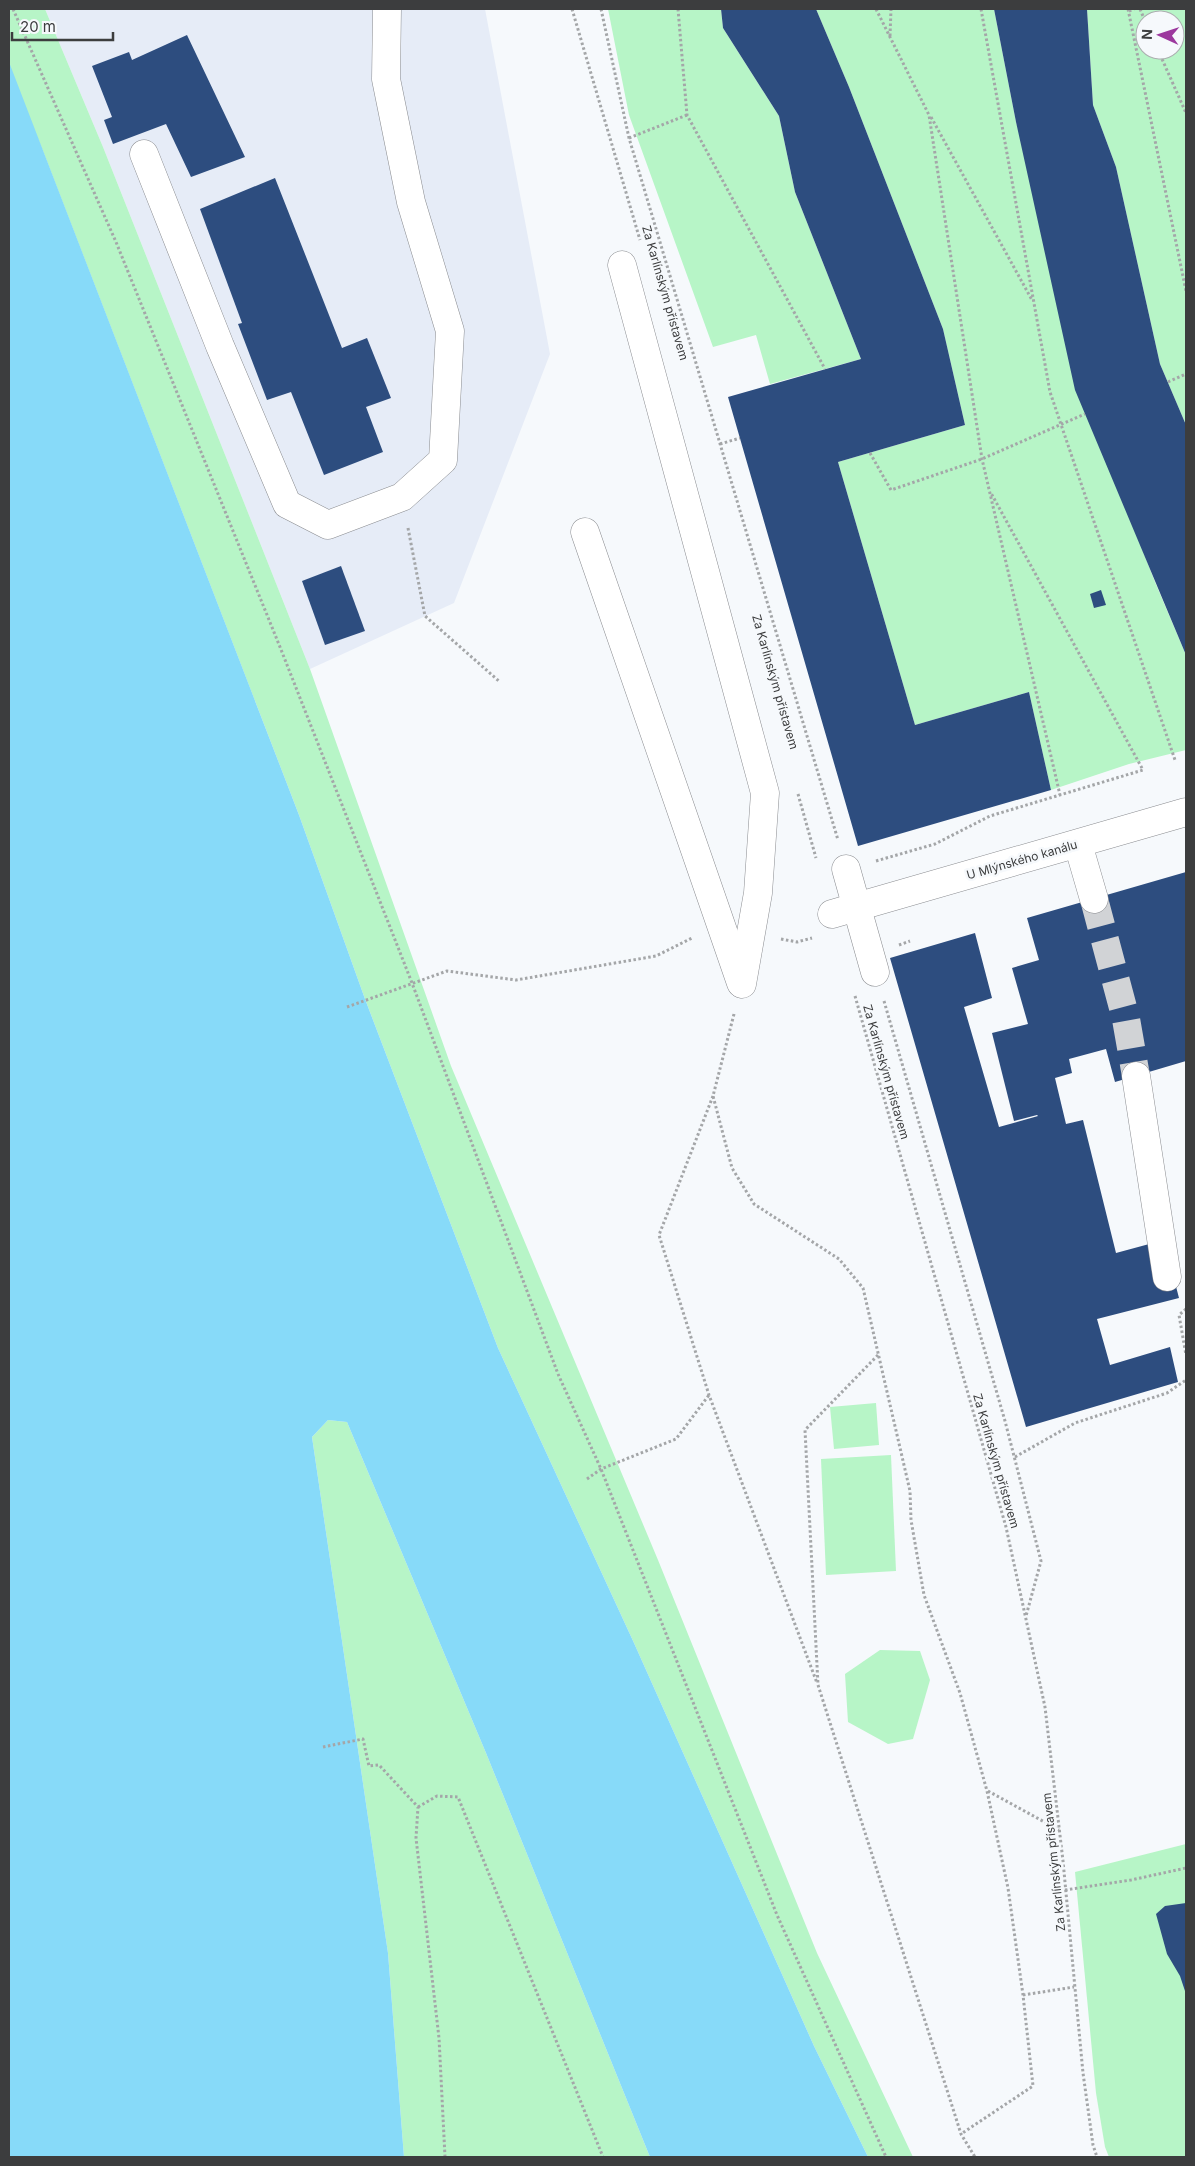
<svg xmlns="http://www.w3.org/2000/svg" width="1195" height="2166" font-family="Inter,sans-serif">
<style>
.built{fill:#e6ecf7}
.green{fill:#b7f5c7;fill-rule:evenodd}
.water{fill:#87daf9}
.building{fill:#2d4d7f}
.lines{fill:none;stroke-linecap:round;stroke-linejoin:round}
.minor-tunnel{stroke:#d1d3d6;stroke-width:28;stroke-dasharray:28 14;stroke-linecap:butt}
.minor-casing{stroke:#8a8c90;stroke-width:29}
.path{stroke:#a4a6a8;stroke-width:3;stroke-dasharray:2.5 2.5;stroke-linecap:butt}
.minor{stroke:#fff;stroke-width:28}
.labels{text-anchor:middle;stroke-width:5;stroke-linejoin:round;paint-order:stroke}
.street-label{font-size:12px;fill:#3c3d3e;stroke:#f6f9fc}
</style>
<rect width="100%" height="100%" fill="#f6f9fc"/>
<path class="built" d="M45 9H485L550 354 454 603 310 669 103 147Z"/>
<g class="green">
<path d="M9 9H45L103 147 310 669 451 1066 658 1560 817 1953 913 2157H868L814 2046 634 1643 498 1348 365 999 299 815 43 151 9 68Z"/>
<path d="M608 9H721L723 28 779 116 795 192 861 359 770 384 756 335 713 347 629 115Z"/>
<path d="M816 9H994L1016 122 1124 503 1155 582 1186 655V750L1129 764 1051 790 1029 692 915 725 838 462 965 425 943 329 849 87Z"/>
<path d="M1087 9H1185L1186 16V425L1160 364 1116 167 1093 105ZM1145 20H1175V50H1145Z"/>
<path d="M876 1403 879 1445 834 1449 830 1407Z"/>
<path d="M328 1420 347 1422 486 1753 650 2157H404L388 1953 312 1437Z"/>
<path d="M891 1455 896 1571 826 1575 821 1459Z"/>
<path d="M880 1650 920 1651 930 1680 913 1739 888 1744 848 1722 845 1674Z"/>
<path d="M1186 1844V2157H1109L1105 2147 1096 2093 1075 1872Z"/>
</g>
<path class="water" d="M9 62 299 815 365 999 498 1348 634 1643 814 2046 868 2157H650L486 1753 347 1422 328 1420 312 1437 388 1953 404 2157H9Z"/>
<g class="building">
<path d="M721 9H816L849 87 943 329 965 425 838 462 915 725 1029 692 1051 790 858 846 728 397 861 359 795 192 779 116 723 28Z"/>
<path d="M994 9H1087L1093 105 1116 167 1160 364 1186 425V655L1075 390 1016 122Z"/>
<path d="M187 35 245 157 191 177 166 124 113 144 104 120 112 117 92 66 129 52 132 60Z"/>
<path d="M275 178 342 348 367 338 391 398 366 407 383 452 324 475 291 392 267 400 238 324 242 323 200 209Z"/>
<path d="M341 566 365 631 325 645 302 581Z"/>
<path d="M1101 590 1106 605 1094 608 1090 594Z"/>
<path d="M1186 872V1061L1115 1082 1106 1049 1069 1059 1072 1073 1055 1078 1066 1124 1083 1120 1116 1253 1164 1240 1179 1298 1097 1319 1110 1365 1170 1347 1178 1382 1026 1427 890 958 975 933 992 998 964 1007 999 1127 1038 1116 1037 1115 1014 1121 992 1033 1028 1024 1012 968 1039 960 1027 918Z"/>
<path d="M1186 1903V1994L1180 1976 1167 1954 1156 1914 1165 1906Z"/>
</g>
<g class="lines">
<path class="minor-tunnel" d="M1094 899 1126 1019 1136 1076"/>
<g class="minor-casing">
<g id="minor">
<path d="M144 154 220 346 287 504 328 525 402 497 443 460 450 331 411 202 386 79 387 9"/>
<path d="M622 265 765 793 758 893 742 984"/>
<path d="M585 532 741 983"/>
<path d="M1078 844 1094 899"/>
<path d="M846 869 875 972"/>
<path d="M832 914 1186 812"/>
<path d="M1136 1076 1167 1277"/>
</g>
</g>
<g class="path">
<path d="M13 9 116 242 280 647 412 983 558 1374 601 1469 777 1915 886 2157"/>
<path d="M572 9 640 240"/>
<path d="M601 9 629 138 838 840"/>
<path d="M678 9 687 115 825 369"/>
<path d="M876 9 929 115 982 459 1060 795"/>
<path d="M981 9 1050 392 1175 760"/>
<path d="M1128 9 1186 291"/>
<path d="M1140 9 1145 21"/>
<path d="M1129 11 1134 9"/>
<path d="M890 36 891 9"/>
<path d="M1158 50 1186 113"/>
<path d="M931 117 1032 300"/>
<path d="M629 138 687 115"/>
<path d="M1168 382 1186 374"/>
<path d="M720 444 740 438"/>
<path d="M870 453 891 490 982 459 1085 414"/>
<path d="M408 528 425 616 500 682"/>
<path d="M798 794 816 858"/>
<path d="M876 861 935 844 990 816 1143 770 991 493"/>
<path d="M781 939 797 942 812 938"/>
<path d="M899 945 910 941"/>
<path d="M855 996 1006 1527 1045 1707 1063 1861 1083 2073 1093 2145 1097 2157"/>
<path d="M884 1001 1005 1421 1041 1561 1026 1616"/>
<path d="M347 1007 447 971 516 980 656 956 692 938"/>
<path d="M734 1014 713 1096 732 1168 754 1204 839 1259 863 1288 910 1491 911 1520 924 1595 960 1693 987 1791 1008 1888 1023 1995 1033 2086 961 2134"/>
<path d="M713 1096 659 1235 709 1395 817 1683"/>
<path d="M1186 1309 1179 1315 1186 1355"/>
<path d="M878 1355 805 1430 818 1685 961 2134 975 2157"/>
<path d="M1015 1457 1075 1423 1167 1393 1186 1380"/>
<path d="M587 1479 601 1469 676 1439 709 1395"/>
<path d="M323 1747 363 1739 369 1766 379 1765 418 1807 416 1838 439 2038 445 2157"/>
<path d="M988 1791 1059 1830"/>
<path d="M418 1807 437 1796 458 1797 603 2157"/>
<path d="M1065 1890 1131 1880 1186 1868"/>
<path d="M1023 1995 1074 1987"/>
</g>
<use href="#minor" class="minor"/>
</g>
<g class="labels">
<g class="street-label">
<text transform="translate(665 293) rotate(74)" y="4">Za Karlínským přístavem</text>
<text transform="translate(775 682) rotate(74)" y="4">Za Karlínským přístavem</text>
<text transform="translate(1022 860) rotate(-16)" y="4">U Mlýnského kanálu</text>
<text transform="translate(886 1072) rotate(74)" y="4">Za Karlínským přístavem</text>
<text transform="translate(996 1461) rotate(74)" y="4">Za Karlínským přístavem</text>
<text transform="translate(1054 1862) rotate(-96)" y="4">Za Karlínským přístavem</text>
</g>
</g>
<rect width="1195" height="2166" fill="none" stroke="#3c3d3e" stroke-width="20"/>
<g transform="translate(1160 35) rotate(273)"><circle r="24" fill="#f6f9fc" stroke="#acaeb0"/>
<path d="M0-4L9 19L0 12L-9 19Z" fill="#9c389e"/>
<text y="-8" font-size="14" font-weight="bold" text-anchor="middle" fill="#3c3d3e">N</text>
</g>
<path d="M12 32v8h101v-8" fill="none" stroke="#3c3d3e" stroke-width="2.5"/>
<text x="20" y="32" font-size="15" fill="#3c3d3e" stroke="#f6f9fc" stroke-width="4" paint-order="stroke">20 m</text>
</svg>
